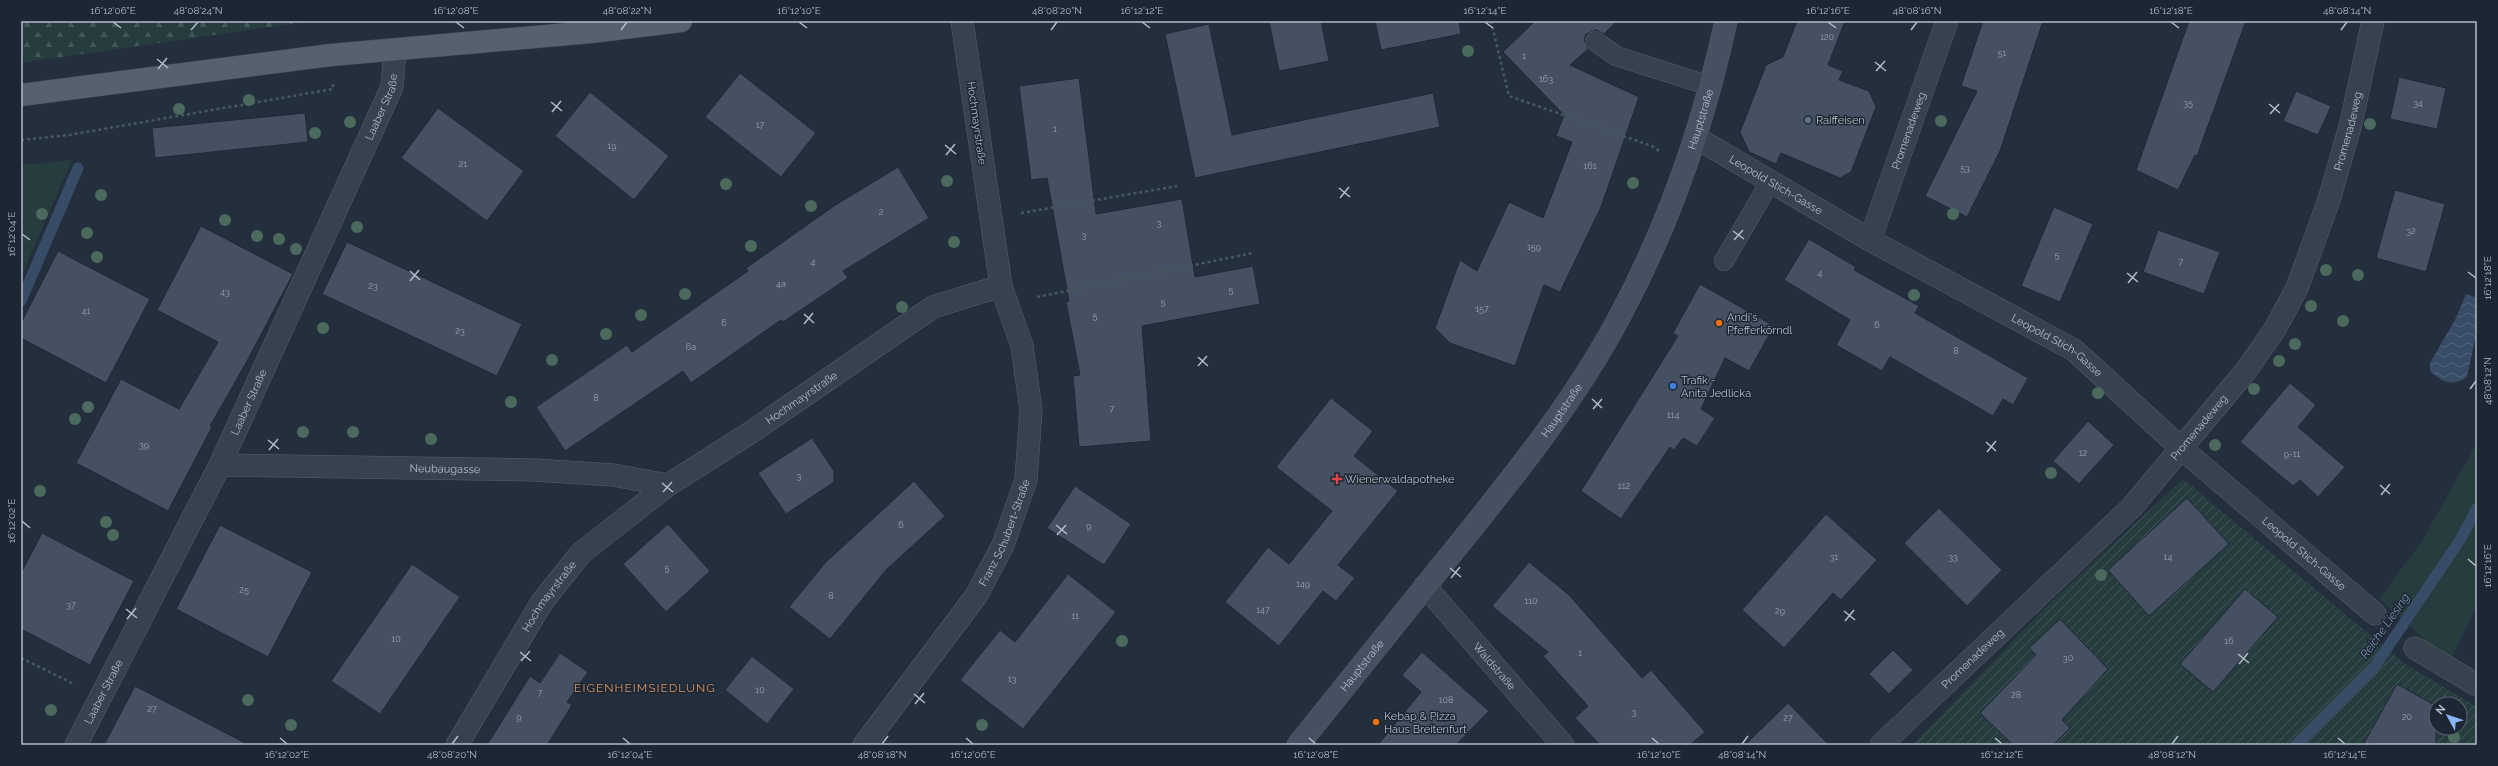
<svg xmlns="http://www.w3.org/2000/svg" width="2498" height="766" font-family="Raleway,sans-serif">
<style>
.grass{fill:#263c3f}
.forest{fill:url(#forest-firs)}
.garden{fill:url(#garden-furrows);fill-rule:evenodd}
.water{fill:url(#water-waves)}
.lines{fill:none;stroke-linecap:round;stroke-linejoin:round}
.stream{stroke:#394c67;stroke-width:11}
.building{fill:#455162;stroke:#1f2835}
.lane-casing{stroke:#565f6c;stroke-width:20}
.street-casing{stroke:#565f6c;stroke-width:23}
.secondary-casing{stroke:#565f6c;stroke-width:23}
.primary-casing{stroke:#414a57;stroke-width:23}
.path{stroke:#44595c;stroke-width:2.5;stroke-dasharray:3 3;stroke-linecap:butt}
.lane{stroke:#38414e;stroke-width:19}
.street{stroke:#38414e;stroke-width:22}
.secondary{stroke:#465061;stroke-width:22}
.primary{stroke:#56606e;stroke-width:22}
.tree{fill:#4b6a5d}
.ticks{fill:none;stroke:#b4bcc9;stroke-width:1.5}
.service-dot{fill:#5c6f8a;stroke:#1d2633;stroke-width:1.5}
.food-dot{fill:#e8710a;stroke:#1d2633;stroke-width:1.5}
.shop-dot{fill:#3f7fe0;stroke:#1d2633;stroke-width:1.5}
.health-dot{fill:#e0444e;stroke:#1d2633;stroke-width:1.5}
.labels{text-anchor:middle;stroke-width:3;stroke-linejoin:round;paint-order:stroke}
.number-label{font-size:9px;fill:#98a1af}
.street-label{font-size:11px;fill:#b4bcc9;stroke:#1d2633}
.poi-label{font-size:11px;fill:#b4bcc9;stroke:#1d2633;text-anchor:start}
.water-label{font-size:12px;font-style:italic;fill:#7c92b1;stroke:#1d2633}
.neighbourhood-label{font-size:12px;letter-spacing:1px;fill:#d59563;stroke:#1d2633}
.neatline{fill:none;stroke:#b4bcc9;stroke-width:1.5}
.ticks-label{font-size:10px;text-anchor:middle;fill:#b4bcc9}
</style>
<defs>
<pattern id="forest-firs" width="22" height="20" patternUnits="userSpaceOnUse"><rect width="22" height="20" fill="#263c3f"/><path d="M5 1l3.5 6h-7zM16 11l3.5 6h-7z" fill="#435659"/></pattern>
<pattern id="garden-furrows" width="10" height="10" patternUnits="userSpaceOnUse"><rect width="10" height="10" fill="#263c3f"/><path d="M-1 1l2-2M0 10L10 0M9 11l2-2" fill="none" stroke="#435659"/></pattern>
<pattern id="water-waves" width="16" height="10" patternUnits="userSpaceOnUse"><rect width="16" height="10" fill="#394c67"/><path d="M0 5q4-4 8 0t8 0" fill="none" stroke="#53647b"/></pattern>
</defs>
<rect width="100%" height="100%" fill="#242f3e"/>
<g class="grass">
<path d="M72 160 21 277V165Z"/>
<path d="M2477 443V605L2452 657 2429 643 2379 599 2422 541Z"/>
</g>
<path class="forest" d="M21 21H311L21 63Z"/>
<path class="garden" d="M2183 479 2405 664 2477 707V745H1912L2052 601ZM2436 704H2460V728H2436Z"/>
<path class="water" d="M2466 294 2477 298V330L2467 377C2452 387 2442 382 2430 371V363L2456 318Z"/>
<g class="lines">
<g class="stream">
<path d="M21 301 78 168"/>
<path d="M2296 745 2375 666 2460 540 2477 508"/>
</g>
</g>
<g class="building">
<path d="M1269 21H1321L1329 61 1279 71Z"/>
<path d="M1375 21H1459L1461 34 1381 50Z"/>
<path d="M1535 21H1617L1604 34 1596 30 1586 34 1584 40 1588 49 1570 65 1639 97 1601 207 1560 292 1544 285 1515 366 1450 343 1435 328 1460 260 1477 271 1509 202 1543 218 1572 142 1556 136 1564 115 1503 52Z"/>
<path d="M1797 21H1845L1828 65 1843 71 1839 80 1869 91 1876 107 1851 172 1840 178 1781 153 1776 164 1749 152 1740 132 1766 65 1783 57Z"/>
<path d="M1983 21H2043L2000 151 1967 217 1925 196 1977 91 1961 86Z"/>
<path d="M2189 21H2246L2197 156 2195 155 2178 190 2136 170Z"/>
<path d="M1209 24 1232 135 1433 93 1440 127 1195 178 1165 34Z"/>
<path d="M740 73 816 133 781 177 705 117Z"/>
<path d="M2399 77 2446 88 2437 129 2390 119Z"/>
<path d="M1079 78 1096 214 1182 199 1195 277 1253 266 1260 304 1142 326 1151 441 1079 447 1073 376 1080 375 1066 302 1069 301 1047 178 1031 180 1019 86Z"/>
<path d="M2296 91 2331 106 2318 135 2283 121Z"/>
<path d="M590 92 669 156 634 200 555 136Z"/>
<path d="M438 108 524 171 487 221 401 158Z"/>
<path d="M305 113 308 142 155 158 152 128Z"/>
<path d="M898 167 929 218 843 271 848 278 783 322 781 320 691 383 683 371 565 451 536 407 627 345 632 352 748 271 746 268 834 206Z"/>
<path d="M2395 190 2445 204 2426 272 2376 258Z"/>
<path d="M2054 207 2093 224 2060 302 2021 286Z"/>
<path d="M201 226 293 274 246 363 210 426 212 427 168 511 76 463 121 379 179 409 218 342 157 310Z"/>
<path d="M2158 230 2220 252 2204 294 2143 272Z"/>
<path d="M1809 239 1856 267 1854 270 1919 306 1915 313 2028 378 2013 405 2003 399 1993 416 1890 357 1882 371 1836 345 1850 320 1784 280Z"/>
<path d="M347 242 522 324 497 376 322 294Z"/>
<path d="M58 251 150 299 106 383 21 338V323Z"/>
<path d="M1700 284 1774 326 1749 371 1725 358 1701 409 1715 418 1697 446 1683 438 1674 450 1670 447 1621 519 1581 491 1678 336 1673 333Z"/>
<path d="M2290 383 2316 405 2298 427 2345 467 2318 497 2300 480 2293 486 2240 442Z"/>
<path d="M1331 398 1373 431 1354 456 1398 491 1338 565 1355 578 1336 601 1323 591 1279 646 1225 602 1268 547 1289 564 1332 511 1276 467Z"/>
<path d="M2088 421 2114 445 2079 484 2053 461Z"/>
<path d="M812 438 834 471V482L786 514 758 473Z"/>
<path d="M914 481 945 516 886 570 830 639 789 607 825 563Z"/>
<path d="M1075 486 1131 524 1104 565 1047 528Z"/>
<path d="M2187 498 2229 544 2149 616 2108 570Z"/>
<path d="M1939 508 2002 570 1967 606 1904 543Z"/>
<path d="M1826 514 1877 560 1841 600 1833 593 1784 648 1742 610Z"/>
<path d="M668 524 710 571 666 612 623 564Z"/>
<path d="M220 525 312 572 268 657 176 609Z"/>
<path d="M42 533 134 581 90 665 21 629V573Z"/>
<path d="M1529 562 1569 595 1642 678 1651 670 1705 732 1690 745H1600L1575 718 1588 706 1543 656 1548 652 1492 606Z"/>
<path d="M412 564 460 597 380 714 331 681Z"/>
<path d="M1068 574 1116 612 1023 729 960 680 1000 630 1015 642Z"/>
<path d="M2245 589 2278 617 2213 692 2180 664Z"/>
<path d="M2060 619 2108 669 2062 720 2070 728 2053 745H2013L1980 713 2036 655 2029 648Z"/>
<path d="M1893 650 1913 670 1889 694 1869 674Z"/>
<path d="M1422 652 1489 711 1456 745H1378L1421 692 1402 675Z"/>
<path d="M560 653 588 672 567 702 572 705 547 745H487L530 676 540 683Z"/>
<path d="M752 656 794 689 767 724 725 690Z"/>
<path d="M2397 684 2436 706V745H2363Z"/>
<path d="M135 686 249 745H104Z"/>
<path d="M1788 703 1829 745H1745Z"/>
</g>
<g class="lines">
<g class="lane-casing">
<g id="lane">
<path d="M1595 41 1616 56 1710 86"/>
<path d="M1724 261 1770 182"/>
</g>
</g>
<g class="street-casing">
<g id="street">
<path id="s1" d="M1695 137 1870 240 2074 350 2181 448 2375 614"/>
<path id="s2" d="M1870 240 1947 21"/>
<path id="s3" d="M220 465 535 470 613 475 668 485"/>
<path id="s4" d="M1425 586 1563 745"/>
<path d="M2415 648 2477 685"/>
<path id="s5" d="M76 745 220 465 392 87 395 50"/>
<path id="s6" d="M457 745 542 602 581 553 668 485 750 433 933 307 1001 286 962 21"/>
<path id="s7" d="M864 745 976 596 1003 545 1026 480 1031 410 1022 346 1001 286"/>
<path id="s8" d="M1881 745 2132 507 2245 372 2275 329 2297 288 2329 200 2351 123 2373 21"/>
</g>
</g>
<g class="secondary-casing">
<g id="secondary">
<path id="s9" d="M1298 745C1348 683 1398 620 1448 558 1511 480 1574 403 1621 314 1670 222 1704 123 1726 21"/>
</g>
</g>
<g class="primary-casing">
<path id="primary" d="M21 95 331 55 591 32 681 21"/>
</g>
<g class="path">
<path d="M1491 21 1509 96 1652 146 1659 151"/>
<path d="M21 140 69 135 333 89V84"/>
<path d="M1021 213 1177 186"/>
<path d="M1037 297 1253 253"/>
<path d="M21 658 74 684"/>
</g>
<use href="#lane" class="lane"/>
<use href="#street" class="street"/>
<use href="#secondary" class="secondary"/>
<use href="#primary" class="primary"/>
</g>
<g class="tree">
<circle cx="1468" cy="51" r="6"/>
<circle cx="249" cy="100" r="6"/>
<circle cx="179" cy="109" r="6"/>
<circle cx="1941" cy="121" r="6"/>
<circle cx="350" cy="122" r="6"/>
<circle cx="2370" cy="124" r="6"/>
<circle cx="315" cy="133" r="6"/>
<circle cx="947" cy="181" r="6"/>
<circle cx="1633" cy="183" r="6"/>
<circle cx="726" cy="184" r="6"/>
<circle cx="101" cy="195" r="6"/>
<circle cx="811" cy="206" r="6"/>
<circle cx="42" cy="214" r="6"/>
<circle cx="1953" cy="214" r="6"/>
<circle cx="225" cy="220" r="6"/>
<circle cx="357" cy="227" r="6"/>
<circle cx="87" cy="233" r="6"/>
<circle cx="257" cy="236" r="6"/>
<circle cx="279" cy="239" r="6"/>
<circle cx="954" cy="242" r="6"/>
<circle cx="751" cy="246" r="6"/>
<circle cx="296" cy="249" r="6"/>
<circle cx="97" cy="257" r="6"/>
<circle cx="2326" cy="270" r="6"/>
<circle cx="2358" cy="275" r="6"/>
<circle cx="685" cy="294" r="6"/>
<circle cx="1914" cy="295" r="6"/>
<circle cx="2311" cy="306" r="6"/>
<circle cx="902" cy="307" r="6"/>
<circle cx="641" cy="315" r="6"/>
<circle cx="2343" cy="321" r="6"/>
<circle cx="323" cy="328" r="6"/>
<circle cx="606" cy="334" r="6"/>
<circle cx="2295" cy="344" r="6"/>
<circle cx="552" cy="360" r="6"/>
<circle cx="2279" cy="361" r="6"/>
<circle cx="2254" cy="389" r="6"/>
<circle cx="2098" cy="393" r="6"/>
<circle cx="511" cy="402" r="6"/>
<circle cx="88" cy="407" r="6"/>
<circle cx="75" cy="419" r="6"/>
<circle cx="303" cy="432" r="6"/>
<circle cx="353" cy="432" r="6"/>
<circle cx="431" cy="439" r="6"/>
<circle cx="2215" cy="445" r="6"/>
<circle cx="2051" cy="473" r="6"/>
<circle cx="40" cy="491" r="6"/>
<circle cx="106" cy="522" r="6"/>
<circle cx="113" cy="535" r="6"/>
<circle cx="2101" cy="575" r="6"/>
<circle cx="1122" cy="641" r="6"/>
<circle cx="248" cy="700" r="6"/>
<circle cx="51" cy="710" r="6"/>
<circle cx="291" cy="725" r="6"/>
<circle cx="982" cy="725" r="6"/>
<circle cx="2454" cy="737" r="6"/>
</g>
<path class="ticks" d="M113 22 121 28M456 22 464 28M799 22 807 28M1142 22 1150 28M1485 22 1493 28M1828 22 1836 28M2171 22 2179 28M191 30 198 22M621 30 627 22M1051 30 1057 22M1911 30 1917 22M2341 30 2347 22M157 59 168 68M1875 62 1886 71M158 69 167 58M1876 71 1885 61M551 102 562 111M2269 104 2280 113M552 112 561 101M2270 114 2279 104M945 145 956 154M946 155 955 144M1339 188 1350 197M1340 198 1349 187M1733 231 1744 239M22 234 30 240M1734 240 1743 230M410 271 420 280M2468 272 2476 278M2127 273 2138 282M410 281 419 270M2128 283 2137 272M804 314 814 323M804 324 813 313M1198 357 1208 366M1198 366 1207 356M2470 389 2476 381M1592 399 1602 408M1593 409 1602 399M268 440 279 449M1986 442 1996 451M269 450 278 439M1987 452 1996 441M662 483 673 492M2380 485 2390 494M663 492 672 482M2381 495 2390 484M22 521 30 528M1056 525 1067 534M1057 535 1066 525M2468 559 2476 566M1450 568 1461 577M1451 578 1460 567M126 609 137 618M1844 611 1855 620M127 619 136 608M1845 621 1854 610M520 652 531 661M2238 654 2249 663M521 661 530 651M2239 664 2248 653M914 694 925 703M915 704 924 693M280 738 287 744M623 738 630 744M966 738 973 744M1309 738 1316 744M1652 738 1659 744M1995 738 2002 744M2338 738 2345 744M452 744 458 736M882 744 888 736M1742 744 1748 736M2172 744 2178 736"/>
<circle class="service-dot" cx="1808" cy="120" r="4"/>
<g class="food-dot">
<circle cx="1719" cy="323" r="4"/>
<circle cx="1376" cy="722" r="4"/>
</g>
<circle class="shop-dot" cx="1673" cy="386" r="4"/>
<path class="health-dot" d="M1335 473h4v4h4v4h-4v4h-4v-4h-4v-4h4z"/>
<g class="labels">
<g class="number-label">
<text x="1827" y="40">120</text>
<text x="2002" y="56">51</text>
<text x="1524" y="59">1</text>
<text x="1546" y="82">163</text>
<text x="2188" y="106">35</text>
<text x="2418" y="106">34</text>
<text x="760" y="128">17</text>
<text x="1055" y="132">1</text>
<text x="612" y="149">19</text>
<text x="463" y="167">21</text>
<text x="1590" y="169">161</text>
<text x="1965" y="171">53</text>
<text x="881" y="215">2</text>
<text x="1159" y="226">3</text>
<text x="2411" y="234">32</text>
<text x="1084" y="238">3</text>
<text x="1534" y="250">159</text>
<text x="2057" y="258">5</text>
<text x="813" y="265">4</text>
<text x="2181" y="265">7</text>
<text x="1820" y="276">4</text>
<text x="781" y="287">4a</text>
<text x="373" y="289">23</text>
<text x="1231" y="293">5</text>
<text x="225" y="295">43</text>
<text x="1163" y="305">5</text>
<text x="1482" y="312">157</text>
<text x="86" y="314">41</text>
<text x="1095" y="319">5</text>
<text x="724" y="326">6</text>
<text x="1877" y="328">6</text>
<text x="460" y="334">23</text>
<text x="691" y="350">6a</text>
<text x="1956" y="354">8</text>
<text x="596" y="401">8</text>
<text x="1112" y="412">7</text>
<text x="1673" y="418">114</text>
<text x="144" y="448">39</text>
<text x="2083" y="456">12</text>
<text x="2292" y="457">9-11</text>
<text x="799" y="479">3</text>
<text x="1624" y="489">112</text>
<text x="901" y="528">6</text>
<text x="1089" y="529">9</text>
<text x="1834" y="560">31</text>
<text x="1953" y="560">33</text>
<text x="2168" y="560">14</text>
<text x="667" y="571">5</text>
<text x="1303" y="587">149</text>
<text x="244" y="593">25</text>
<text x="831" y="599">8</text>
<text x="1531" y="604">110</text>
<text x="71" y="608">37</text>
<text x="1263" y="613">147</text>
<text x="1780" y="614">29</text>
<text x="1075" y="619">11</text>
<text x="396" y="642">10</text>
<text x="2229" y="644">16</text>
<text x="1580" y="656">1</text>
<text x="2068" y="661">30</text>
<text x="1012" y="682">13</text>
<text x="760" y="693">10</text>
<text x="540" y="696">7</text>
<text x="2016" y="698">28</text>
<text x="1446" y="703">108</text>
<text x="152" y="712">27</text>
<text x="1634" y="715">3</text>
<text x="519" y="720">9</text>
<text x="2407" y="720">20</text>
<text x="1788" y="721">27</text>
</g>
<g class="street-label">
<text dy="4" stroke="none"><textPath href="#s5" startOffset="708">Laaber Straße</textPath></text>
<text dy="4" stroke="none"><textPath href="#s9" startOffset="750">Hauptstraße</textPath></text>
<text transform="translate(977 123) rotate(82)" y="4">Hochmayrstraße</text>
<text dy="4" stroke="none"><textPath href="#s2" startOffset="116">Promenadeweg</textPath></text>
<text dy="4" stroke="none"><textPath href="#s8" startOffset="786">Promenadeweg</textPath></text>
<text dy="4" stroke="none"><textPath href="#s1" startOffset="94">Leopold Stich-Gasse</textPath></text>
<text dy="4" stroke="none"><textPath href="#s1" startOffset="418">Leopold Stich-Gasse</textPath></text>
<text dy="4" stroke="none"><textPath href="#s6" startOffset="499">Hochmayrstraße</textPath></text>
<text dy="4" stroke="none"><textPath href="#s5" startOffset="384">Laaber Straße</textPath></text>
<text dy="4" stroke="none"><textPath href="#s9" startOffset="426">Hauptstraße</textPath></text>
<text dy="4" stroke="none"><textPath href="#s8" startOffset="450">Promenadeweg</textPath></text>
<text dy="4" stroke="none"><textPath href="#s3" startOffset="225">Neubaugasse</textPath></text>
<text dy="4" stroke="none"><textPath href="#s7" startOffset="256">Franz Schubert-Straße</textPath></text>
<text dy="4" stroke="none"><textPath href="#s1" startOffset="742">Leopold Stich-Gasse</textPath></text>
<text dy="4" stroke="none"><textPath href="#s6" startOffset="175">Hochmayrstraße</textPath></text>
<text dy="4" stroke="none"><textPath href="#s8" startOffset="126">Promenadeweg</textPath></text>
<text dy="4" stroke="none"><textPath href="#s9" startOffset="102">Hauptstraße</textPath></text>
<text dy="4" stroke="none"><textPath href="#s4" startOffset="106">Waldstraße</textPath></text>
<text dy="4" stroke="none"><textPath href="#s5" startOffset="60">Laaber Straße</textPath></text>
</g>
<g class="poi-label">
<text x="1816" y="124">Raiffeisen</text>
<text x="1727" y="321">Andi's<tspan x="1727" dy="13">Pfefferkörndl</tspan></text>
<text x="1681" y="384">Trafik -<tspan x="1681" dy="13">Anita Jedlicka</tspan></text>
<text x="1345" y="483">Wienerwaldapotheke</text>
<text x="1384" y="720">Kebap &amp; Pizza<tspan x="1384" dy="13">Haus Breitenfurt</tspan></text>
</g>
<g class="water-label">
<text transform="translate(2385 626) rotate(-55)" y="4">Reiche Liesing</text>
</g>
<g class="neighbourhood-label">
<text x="645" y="692">EIGENHEIMSIEDLUNG</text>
</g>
</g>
<rect width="2498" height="766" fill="none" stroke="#1d2633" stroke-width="44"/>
<g transform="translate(2448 716) rotate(310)"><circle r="19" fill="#1d2633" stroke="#59626f"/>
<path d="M0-3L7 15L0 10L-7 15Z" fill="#8ab4f8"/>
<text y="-6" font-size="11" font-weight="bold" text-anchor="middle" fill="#b4bcc9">N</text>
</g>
<rect x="22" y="22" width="2454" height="722" class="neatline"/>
<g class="ticks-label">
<text x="113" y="14">16°12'06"E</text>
<text x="198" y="14">48°08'24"N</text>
<text x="456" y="14">16°12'08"E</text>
<text x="627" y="14">48°08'22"N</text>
<text x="799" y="14">16°12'10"E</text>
<text x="1057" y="14">48°08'20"N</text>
<text x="1142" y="14">16°12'12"E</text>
<text x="1485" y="14">16°12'14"E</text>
<text x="1828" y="14">16°12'16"E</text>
<text x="1917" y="14">48°08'16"N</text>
<text x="2171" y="14">16°12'18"E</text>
<text x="2347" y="14">48°08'14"N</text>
<text transform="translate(11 234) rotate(-90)" y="4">16°12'04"E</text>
<text transform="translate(2487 278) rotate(-90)" y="4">16°12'18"E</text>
<text transform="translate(2487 381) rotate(-90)" y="4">48°08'12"N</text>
<text transform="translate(11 521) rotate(-90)" y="4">16°12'02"E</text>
<text transform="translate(2487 566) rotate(-90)" y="4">16°12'16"E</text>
<text x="287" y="758">16°12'02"E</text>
<text x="452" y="758">48°08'20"N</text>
<text x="630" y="758">16°12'04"E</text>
<text x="882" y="758">48°08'18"N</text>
<text x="973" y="758">16°12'06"E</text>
<text x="1316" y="758">16°12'08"E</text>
<text x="1659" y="758">16°12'10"E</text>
<text x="1742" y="758">48°08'14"N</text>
<text x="2002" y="758">16°12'12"E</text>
<text x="2172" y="758">48°08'12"N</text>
<text x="2345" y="758">16°12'14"E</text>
</g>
</svg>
